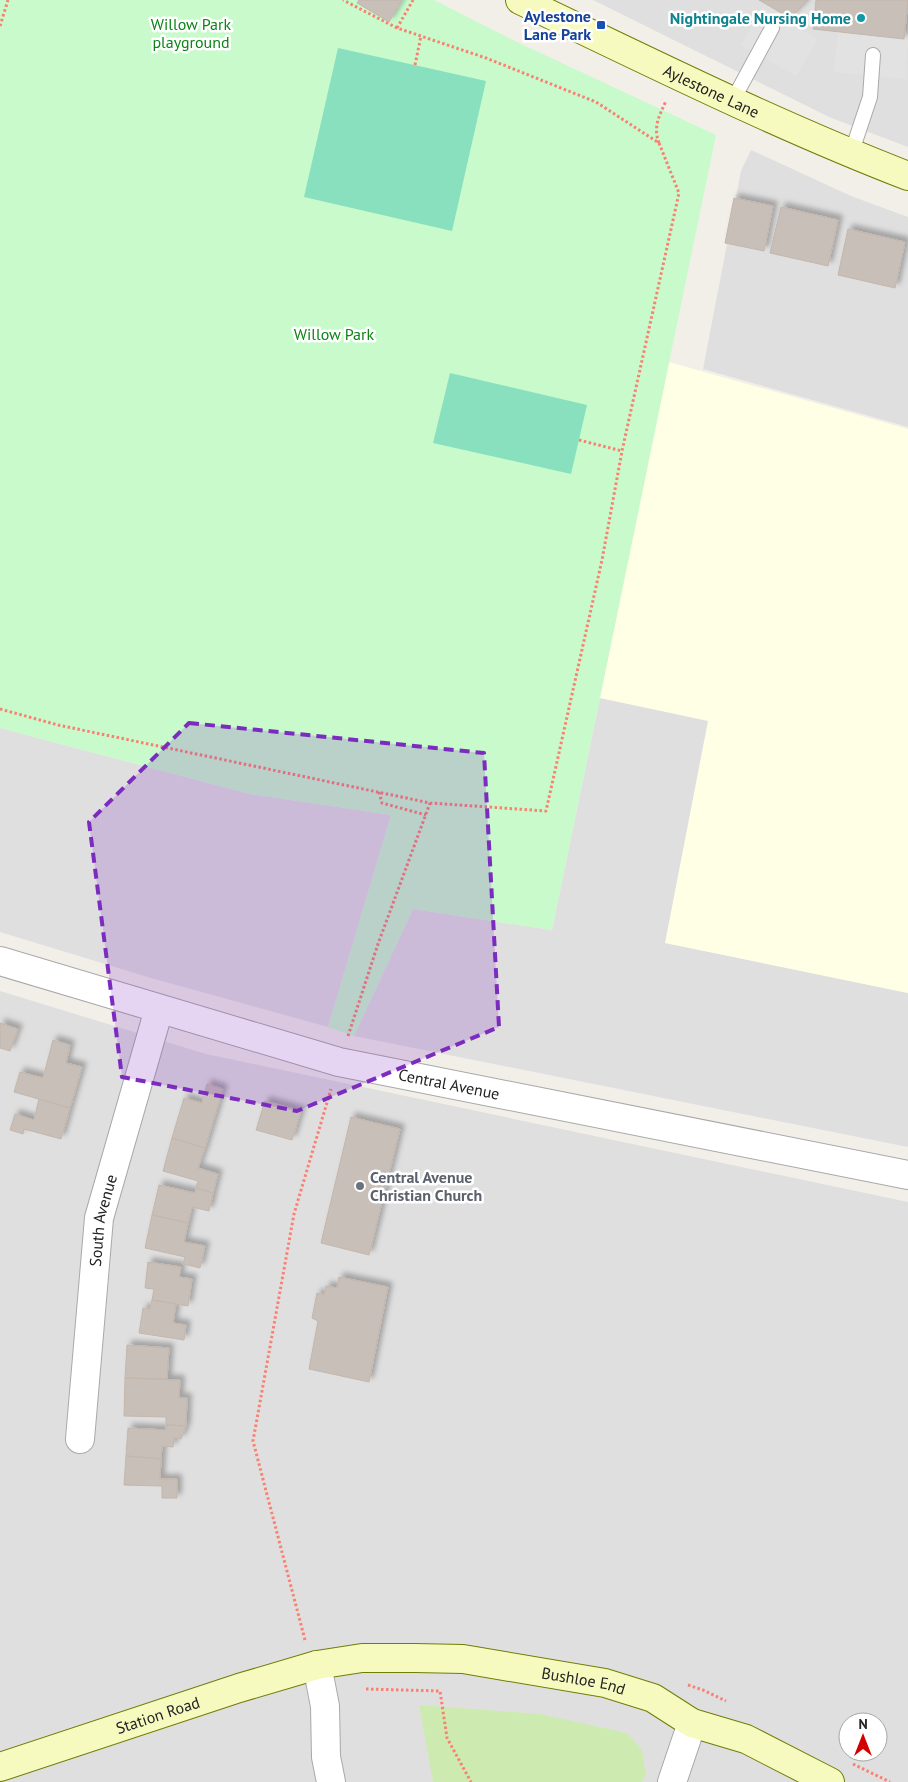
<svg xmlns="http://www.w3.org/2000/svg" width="908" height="1782" font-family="'PT Sans',sans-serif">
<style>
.residential{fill:#e0dfdf;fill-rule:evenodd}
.education{fill:#ffffe5}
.grass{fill:#cdebb0}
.park{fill:#c8facc}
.pitch{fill:#88e0be}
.parking{fill:#e2e2e2}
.building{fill:#c7bfb8;stroke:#c4b6ab;filter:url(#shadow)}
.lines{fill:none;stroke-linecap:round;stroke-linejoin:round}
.lane-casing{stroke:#a9a9a9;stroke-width:16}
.street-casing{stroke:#a9a9a9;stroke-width:30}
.secondary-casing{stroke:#707d05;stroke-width:30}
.path{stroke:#fa8072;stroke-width:3;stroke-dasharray:2.5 2.5;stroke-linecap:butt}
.lane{stroke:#fff;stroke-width:14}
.street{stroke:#fff;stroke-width:28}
.secondary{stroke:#f7fabf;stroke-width:28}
.marked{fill:#7b2cbf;fill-opacity:0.2;stroke:#7b2cbf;stroke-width:4;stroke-dasharray:10 6;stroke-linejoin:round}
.culture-dot{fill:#0f9aa8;stroke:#fff;stroke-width:2}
.transit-dot{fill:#1a4fb4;stroke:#fff;stroke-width:2}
.worship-dot{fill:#6b7280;stroke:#fff;stroke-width:2}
.labels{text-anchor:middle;stroke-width:5;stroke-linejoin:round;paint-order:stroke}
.transit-label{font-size:16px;font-weight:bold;fill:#164399;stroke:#fff;text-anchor:end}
.culture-label{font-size:16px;font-weight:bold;fill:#0d838f;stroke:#fff;text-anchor:end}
.park-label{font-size:16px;fill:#0c8416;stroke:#fff}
.street-label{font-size:16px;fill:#222;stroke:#fff}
.worship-label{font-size:16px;font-weight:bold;fill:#5b616d;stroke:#fff;text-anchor:start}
</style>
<defs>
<filter id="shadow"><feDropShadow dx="4.5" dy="-4.5" stdDeviation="2.5" flood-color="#0004"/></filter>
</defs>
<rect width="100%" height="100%" fill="#f2efe9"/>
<g class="residential">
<path d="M593 0H908V147L829 117Z"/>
<path d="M751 150 851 196 908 217V427L703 369 741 171Z"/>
<path d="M600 698 709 720 666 943 908 993V1147L354 1036 413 909 552 930Z"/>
<path d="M0 728 250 794 391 815 328 1027 151 978 0 932Z"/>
<path d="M0 991 206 1054 908 1202V1782H0ZM848 1722H878V1752H848Z"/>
</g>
<path class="education" d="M669 362 908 429V993L665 943 708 721 600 698Z"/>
<path class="grass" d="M419 1705 540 1714 627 1733 642 1750 646 1774 642 1782H433Z"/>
<path class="park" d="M0 0H434L519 43 716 135 552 930 413 909 354 1036 328 1027 391 815 250 794 0 728Z"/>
<g class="pitch">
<path d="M338 48 486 81 452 231 304 197Z"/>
<path d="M450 373 587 405 571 474 433 443Z"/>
</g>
<g class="parking">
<path d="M762 7 818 39 796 76 741 45Z"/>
<path d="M838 32 908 40 906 79 834 72Z"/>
</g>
<g class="building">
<path d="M359 0H402L389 22 357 3Z"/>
<path d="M759 0H808L790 18Z"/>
<path d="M816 0H908L904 39 813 29Z"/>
<path d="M734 198 773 206 764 251 725 243Z"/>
<path d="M781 207 838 220 828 266 770 253Z"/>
<path d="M848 229 905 242 895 288 838 275Z"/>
<path d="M0 1023 18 1029 10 1051 0 1048Z"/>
<path d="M53 1040 70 1045 66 1063 82 1067 70 1108 14 1092 20 1072 43 1078Z"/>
<path d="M207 1084 223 1089 205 1148 172 1138 184 1098 202 1103Z"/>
<path d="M39 1099 70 1108 61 1139 24 1129 23 1134 10 1130 15 1114 34 1120Z"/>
<path d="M265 1101 301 1111 292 1140 256 1130Z"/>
<path d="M351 1117 400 1129 369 1255 321 1243Z"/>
<path d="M172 1138 205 1148 198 1168 218 1174 213 1193 196 1188 198 1181 163 1171Z"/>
<path d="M159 1185 195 1193 196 1188 213 1193 209 1211 192 1207 188 1223 152 1215Z"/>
<path d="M152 1215 188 1223 184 1242 205 1246 200 1268 183 1264 185 1257 145 1248Z"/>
<path d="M148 1262 181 1267 179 1277 192 1279 188 1306 152 1300 154 1289 145 1288Z"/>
<path d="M339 1277 388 1287 369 1382 309 1369 318 1321 312 1318 317 1293 324 1295 326 1286 337 1288Z"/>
<path d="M152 1300 176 1304 173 1323 186 1325 184 1340 139 1333 143 1308 150 1309Z"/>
<path d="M127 1345 169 1348 167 1379 125 1378Z"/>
<path d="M125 1378 180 1380 179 1398H187L186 1426 166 1425V1417L124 1416Z"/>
<path d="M166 1425 186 1426 181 1439 174 1438 173 1447 162 1446 161 1459 126 1456 128 1428 166 1430Z"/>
<path d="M126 1456 161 1459 160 1479H177V1498H162V1486L124 1485Z"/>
</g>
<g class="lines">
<g class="lane-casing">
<g id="lane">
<path d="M733 100 772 28"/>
<path d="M851 154 870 97 873 55"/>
</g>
</g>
<g class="street-casing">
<g id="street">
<path id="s1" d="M0 961 339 1062 908 1175"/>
<path id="s2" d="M80 1439 99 1218 159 1009"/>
<path d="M317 1665 325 1706 326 1757 331 1782"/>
<path d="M672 1782 692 1723"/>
</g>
</g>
<g class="secondary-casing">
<g id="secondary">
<path id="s3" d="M520 0C648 61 776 125 908 176"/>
<path id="s4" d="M0 1767 239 1688 317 1665 362 1658H415L463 1659 605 1683 653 1698 692 1723 746 1739 830 1782"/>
</g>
</g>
<g class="path">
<path d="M0 26 8 0"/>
<path d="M397 28 413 0"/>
<path d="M415 65 421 36"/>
<path d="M659 143C653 127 659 116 666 101"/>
<path d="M579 440 622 451"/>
<path d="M0 709 58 725 430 803 546 811 602 560 622 451 679 193 659 143 596 102 486 58 397 28 343 0"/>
<path d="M379 792 382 803 426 815"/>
<path d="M348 1036 378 944 430 803"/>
<path d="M305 1640 253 1441 294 1214 331 1089"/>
<path d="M688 1685 703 1690 726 1701"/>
<path d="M366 1689 440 1691 447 1738 471 1782"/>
<path d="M853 1764 890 1782"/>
</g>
<use href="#lane" class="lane"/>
<use href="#street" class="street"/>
<use href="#secondary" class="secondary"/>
</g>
<path class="marked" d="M189 723 484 753 499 1027 297 1111 122 1077 89 822Z"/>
<circle class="culture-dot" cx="861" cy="18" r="5"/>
<rect class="transit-dot" x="596" y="20" width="10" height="10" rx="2.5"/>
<circle class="worship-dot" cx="360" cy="1186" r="5"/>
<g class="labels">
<g class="transit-label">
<text x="591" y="22">Aylestone<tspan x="591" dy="18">Lane Park</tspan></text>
</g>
<g class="culture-label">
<text x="851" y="24">Nightingale Nursing Home</text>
</g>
<g class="park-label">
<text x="191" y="30">Willow Park<tspan x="191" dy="18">playground</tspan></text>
<text x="334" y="340">Willow Park</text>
</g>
<g class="street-label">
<text dy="6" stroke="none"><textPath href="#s3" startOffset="212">Aylestone Lane</textPath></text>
<text dy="6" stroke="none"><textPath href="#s1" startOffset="466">Central Avenue</textPath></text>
<text dy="6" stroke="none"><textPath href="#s2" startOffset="220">South Avenue</textPath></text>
<text dy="6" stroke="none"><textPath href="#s4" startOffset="602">Bushloe End</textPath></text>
<text dy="6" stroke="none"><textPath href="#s4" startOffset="166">Station Road</textPath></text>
</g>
<g class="worship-label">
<text x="370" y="1183">Central Avenue<tspan x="370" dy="18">Christian Church</tspan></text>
</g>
</g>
<g transform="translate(863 1737)"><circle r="24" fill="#ffffff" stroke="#a7a7a7"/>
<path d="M0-4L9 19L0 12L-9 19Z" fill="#d40000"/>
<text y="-8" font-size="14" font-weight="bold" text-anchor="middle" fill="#222222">N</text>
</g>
</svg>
